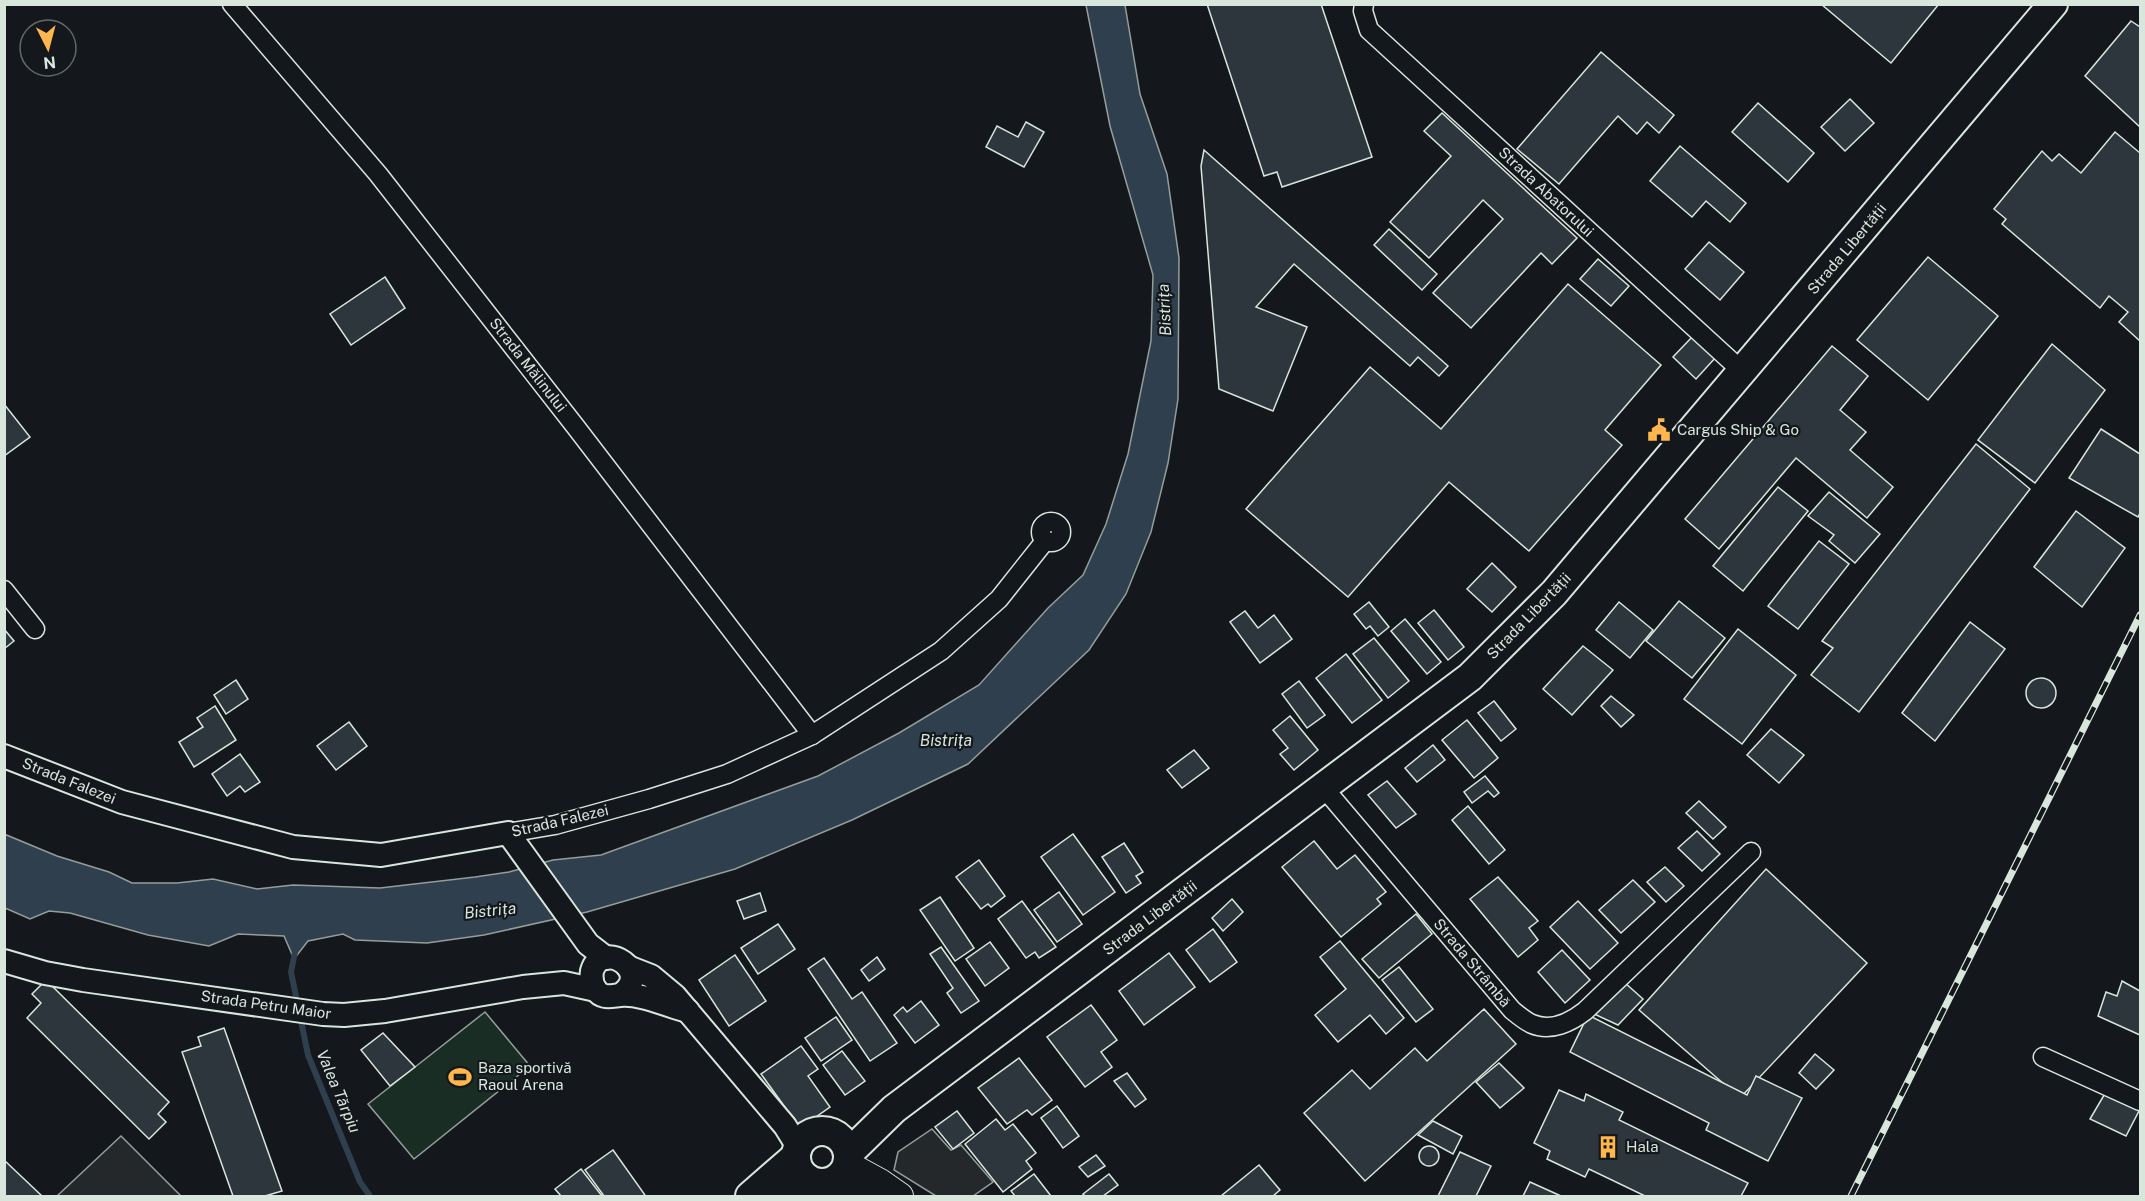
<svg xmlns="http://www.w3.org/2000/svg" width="2145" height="1201" font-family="'Public Sans',sans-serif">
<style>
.green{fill:#1a2d24;stroke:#939e99;stroke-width:1.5}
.parking{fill:#24282b;stroke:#939e99;stroke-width:1.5}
.water{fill:#2f3f4d;stroke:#939e99;stroke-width:1.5}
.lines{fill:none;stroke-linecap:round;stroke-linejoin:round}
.stream{stroke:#2f3f4d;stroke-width:6}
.building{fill:#2c363c;stroke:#d8e6dc;stroke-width:1.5}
.minor-casing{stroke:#d8e6dc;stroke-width:21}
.tertiary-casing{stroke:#d8e6dc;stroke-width:26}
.secondary-casing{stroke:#d8e6dc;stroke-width:28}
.primary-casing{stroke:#d8e6dc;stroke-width:32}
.minor{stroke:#14181c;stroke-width:18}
.tertiary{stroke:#14181c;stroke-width:22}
.secondary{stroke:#14181c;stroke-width:26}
.primary{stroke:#14181c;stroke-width:28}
.rail-casing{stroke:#d8e6dc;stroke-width:7}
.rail{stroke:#14181c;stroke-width:4.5;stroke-dasharray:14;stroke-linecap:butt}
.labels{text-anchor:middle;stroke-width:4.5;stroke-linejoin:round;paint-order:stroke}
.street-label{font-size:15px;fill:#d8e6dc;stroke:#14181c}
.poi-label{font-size:15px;fill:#d8e6dc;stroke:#14181c;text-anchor:start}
.water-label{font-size:16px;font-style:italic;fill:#d8e6dc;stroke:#14181c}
</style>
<rect width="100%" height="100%" fill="#14181c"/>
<path class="green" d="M485 1012 530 1066 414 1159 368 1104Z"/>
<g class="parking">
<path d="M932 1129 951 1150 961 1145 993 1182 973 1196H936L894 1170 898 1152Z"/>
<path d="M121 1136 181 1196H57Z"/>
</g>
<path class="water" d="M1086 5H1125L1140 94 1167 174 1179 258 1178 399 1168 463 1151 532 1126 594 1089 650 968 764 852 820 735 869 587 912 484 935 427 943 355 940 343 934 308 941 294 959 284 936 238 934 209 946 148 935 70 913 49 911 30 919 5 908 4 834 57 856 109 872 132 883H177L213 879 257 889 293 885 380 888 475 877 509 872 553 860 601 855 818 776 899 733 979 685 1048 608 1083 575 1106 524 1128 454 1151 341 1153 275 1110 126Z"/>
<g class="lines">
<g class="stream">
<path d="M295 952 291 972 298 1006"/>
<path d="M300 1016 308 1055 360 1182 370 1196"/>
</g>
</g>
<g class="building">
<path d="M1207 4H1321L1372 157 1282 187 1277 172 1264 176Z"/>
<path d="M1821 4H1939L1891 63Z"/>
<path d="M2131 21 2140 27V127L2085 76Z"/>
<path d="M1601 52 1674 115 1659 133 1647 122 1637 134 1618 116 1559 184 1517 149Z"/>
<path d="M1850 99 1874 123 1845 151 1821 127Z"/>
<path d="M1758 103 1814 153 1788 182 1732 132Z"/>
<path d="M1442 113 1577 238 1552 264 1541 253 1471 328 1433 293 1503 219 1483 200 1429 258 1390 222 1451 156 1424 131Z"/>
<path d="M1026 122 1044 132 1024 167 986 147 997 126 1018 137Z"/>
<path d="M2115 132 2140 153V341L2119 322 2128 312 2109 296 2100 308 2002 224 2006 219 1994 209 2042 151 2052 161 2059 154 2081 173Z"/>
<path d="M1680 146 1746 203 1730 222 1706 201 1692 217 1650 181Z"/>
<path d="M1204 150 1448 366 1439 376 1418 357 1410 366 1294 264 1256 307 1307 327 1273 411 1219 389 1201 166Z"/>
<path d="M1389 229 1437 274 1422 290 1374 245Z"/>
<path d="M1709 242 1744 272 1720 300 1685 269Z"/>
<path d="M1928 257 1998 316 1928 400 1857 340Z"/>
<path d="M1598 259 1629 286 1611 306 1580 279Z"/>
<path d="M385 277 405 308 351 345 330 314Z"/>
<path d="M1568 284 1661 365 1605 430 1622 445 1529 551 1449 482 1348 597 1246 509 1370 367 1441 429Z"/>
<path d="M1693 336 1716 357 1696 379 1673 357Z"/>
<path d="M2052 344 2105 390 2035 483 1978 440Z"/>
<path d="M1832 346 1868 376 1840 410 1866 432 1850 450 1893 487 1867 518 1796 458 1719 549 1685 519Z"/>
<path d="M4 404 30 437 4 456Z"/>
<path d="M2101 429 2140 454V513L2138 517 2069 478Z"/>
<path d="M1976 444 2030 489 1859 712 1811 675 1833 648 1822 641Z"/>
<path d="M1778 487 1808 511 1743 591 1713 566Z"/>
<path d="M1829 492 1880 534 1855 563 1829 541 1834 535 1808 516Z"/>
<path d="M2076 511 2125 548 2082 607 2034 567Z"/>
<path d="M1819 541 1849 564 1798 629 1768 606Z"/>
<path d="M1492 563 1516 587 1492 612 1467 589Z"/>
<path d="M1679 601 1725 638 1692 678 1646 641Z"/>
<path d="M1369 602 1389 627 1378 636 1370 626 1366 629 1354 614Z"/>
<path d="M1619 602 1653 630 1630 658 1596 630Z"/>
<path d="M1434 610 1464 647 1448 660 1418 623Z"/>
<path d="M1245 611 1258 628 1274 615 1292 639 1260 663 1230 622Z"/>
<path d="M1405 619 1441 662 1427 674 1391 631Z"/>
<path d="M1970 622 2005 649 1935 741 1902 713Z"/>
<path d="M4 629 14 641 4 649Z"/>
<path d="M1738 629 1796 675 1742 744 1684 699Z"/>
<path d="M1374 638 1409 681 1388 698 1353 654Z"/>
<path d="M1583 646 1613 670 1572 715 1543 689Z"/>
<path d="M1346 654 1382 700 1352 723 1316 678Z"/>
<circle cx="2041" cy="693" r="15"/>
<path d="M236 680 248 699 226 714 214 695Z"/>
<path d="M1299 681 1325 715 1307 728 1282 694Z"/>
<path d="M1611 696 1634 715 1621 727 1601 706Z"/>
<path d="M1494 701 1516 729 1501 741 1478 713Z"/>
<path d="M215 706 236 740 194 767 179 742 203 727 197 718Z"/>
<path d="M1290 716 1318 750 1294 770 1280 754 1288 748 1273 730Z"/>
<path d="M1467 720 1498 758 1474 778 1442 740Z"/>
<path d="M349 722 367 746 336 770 317 746Z"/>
<path d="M1771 729 1804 755 1779 783 1747 755Z"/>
<path d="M1433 745 1445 760 1417 782 1405 768Z"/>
<path d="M1194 750 1209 768 1182 788 1167 770Z"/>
<path d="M240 754 260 782 245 792 240 786 227 796 212 774Z"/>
<path d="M1485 776 1499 793 1494 797 1488 791 1472 803 1464 792Z"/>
<path d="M1387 781 1416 814 1396 828 1368 795Z"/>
<path d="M1699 801 1726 827 1713 839 1686 813Z"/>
<path d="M1468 806 1505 850 1489 864 1452 820Z"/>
<path d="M1697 831 1720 854 1702 871 1678 848Z"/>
<path d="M1073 834 1115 892 1083 915 1041 857Z"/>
<path d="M1314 841 1337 869 1355 855 1386 892 1377 899 1381 904 1341 937 1282 867Z"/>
<path d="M1124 843 1143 872 1136 876 1141 883 1126 893 1102 857Z"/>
<path d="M979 860 1005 896 991 907 988 904 981 909 956 877Z"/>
<path d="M1665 867 1684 886 1666 902 1647 882Z"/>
<path d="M1766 869 1867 963 1740 1098 1639 1010Z"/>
<path d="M1498 877 1538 921 1529 928 1538 940 1518 957 1470 899Z"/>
<path d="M1633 880 1655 902 1621 933 1599 910Z"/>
<path d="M1059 892 1082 924 1057 942 1034 910Z"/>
<path d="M760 893 766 911 744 919 737 901Z"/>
<path d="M940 897 974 948 955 961 920 910Z"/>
<path d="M1232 899 1243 912 1223 931 1212 918Z"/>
<path d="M1022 901 1056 947 1039 958 1035 952 1026 958 998 919Z"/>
<path d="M1578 901 1618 943 1590 969 1550 927Z"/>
<path d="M1416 914 1432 934 1379 978 1362 959Z"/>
<path d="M778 924 795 949 758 974 741 948Z"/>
<path d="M1213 929 1237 962 1210 982 1186 950Z"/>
<path d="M1340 941 1404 1018 1386 1034 1370 1015 1338 1042 1315 1015 1346 989 1320 957Z"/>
<path d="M990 942 1009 968 985 986 966 959Z"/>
<path d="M941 947 979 1001 961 1013 947 993 953 988 930 954Z"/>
<path d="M1562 950 1590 980 1565 1003 1538 972Z"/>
<path d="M1169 953 1195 987 1144 1025 1119 991Z"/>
<path d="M735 955 766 1001 729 1026 699 980Z"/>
<path d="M877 957 885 969 869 981 861 970Z"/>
<path d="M824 958 852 999 862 992 897 1043 870 1061 808 969Z"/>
<path d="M1399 967 1433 1009 1416 1022 1382 980Z"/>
<path d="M46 980 169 1102 158 1114 166 1122 149 1139 27 1018 41 1003 32 994Z"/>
<path d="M2122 981 2140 991V1035L2098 1016 2106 992 2117 996Z"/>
<path d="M1624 982 1643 999 1618 1025 1592 1013Z"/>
<path d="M921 1001 939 1025 915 1043 894 1015 903 1007 907 1012Z"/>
<path d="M1091 1005 1117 1040 1101 1052 1112 1067 1085 1087 1047 1037Z"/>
<path d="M1484 1009 1516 1044 1365 1181 1304 1113 1352 1070 1370 1089 1415 1048 1427 1061Z"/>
<path d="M1588 1015 1747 1095 1756 1076 1802 1098 1768 1161 1706 1130 1709 1123 1570 1052Z"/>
<path d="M836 1017 852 1040 821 1061 805 1038Z"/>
<path d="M224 1028 282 1191 265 1196H233L182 1052 201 1046 198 1037Z"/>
<path d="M383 1033 415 1067 390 1086 361 1050Z"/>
<path d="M801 1046 818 1069 808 1076 830 1107 800 1128 761 1074Z"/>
<path d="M842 1051 865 1081 845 1095 823 1065Z"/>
<path d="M1815 1054 1834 1070 1816 1089 1799 1073Z"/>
<path d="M1019 1058 1052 1100 1032 1115 1027 1110 1007 1124 978 1088Z"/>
<path d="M1499 1063 1524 1088 1500 1108 1476 1082Z"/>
<path d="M1127 1073 1146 1099 1135 1107 1114 1081Z"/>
<path d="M1559 1090 1584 1101 1586 1094 1623 1112 1619 1120 1748 1183 1741 1196H1645L1589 1169 1585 1177 1547 1159 1550 1151 1534 1143Z"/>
<path d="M2107 1090 2140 1109 2126 1136 2090 1119Z"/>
<path d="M1057 1106 1079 1136 1063 1148 1041 1118Z"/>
<path d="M957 1111 974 1133 953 1149 935 1127Z"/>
<path d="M996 1119 1005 1130 1013 1124 1036 1153 1026 1161 1032 1169 1003 1192 965 1144Z"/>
<path d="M1433 1121 1462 1136 1453 1154 1418 1135Z"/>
<circle cx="1429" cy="1156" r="10"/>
<path d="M613 1150 645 1195 642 1196H604L585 1170Z"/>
<path d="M1460 1152 1491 1166 1476 1196H1438Z"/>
<path d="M1096 1155 1105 1166 1088 1177 1079 1167Z"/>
<path d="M4 1160 42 1196H4Z"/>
<path d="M1259 1165 1280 1190 1273 1196H1221Z"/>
<path d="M581 1169 602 1196H561L555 1189Z"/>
<path d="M1034 1174 1051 1196H1015L1011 1191Z"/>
<path d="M1109 1174 1118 1185 1103 1196H1085L1083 1194Z"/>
<path d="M1530 1182 1561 1196H1523Z"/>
</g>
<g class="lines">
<g class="minor-casing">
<g id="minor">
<path d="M232 4 378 174 575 426 812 735"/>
<path d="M1364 4 1363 11 1369 30 1743 372"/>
<circle cx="1051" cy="532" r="10"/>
<path d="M4 590 35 629"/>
<path d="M1324 788 1512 1010C1518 1015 1525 1021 1532 1024 1551 1032 1571 1022 1585 1011L1751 852"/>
<path d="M508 833 555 825 649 799 727 774 812 735 941 651 999 599 1045 541"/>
<path d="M2043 1057 2140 1101"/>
</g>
</g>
<g class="tertiary-casing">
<g id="tertiary">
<path d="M4 756 122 802 293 847 381 855 508 833 588 944 606 958"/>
<path d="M4 961 45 973 83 980 323 1014 344 1015 385 1011 523 987 564 983 596 990"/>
<path d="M628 967 651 976 675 996 785 1126 798 1147"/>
<path d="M620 995C655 972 602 938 592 971 591 977 592 984 595 989 602 999 610 996 620 995 642 993 667 1006 688 1011"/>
</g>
</g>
<g class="secondary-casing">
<g id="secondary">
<path d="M847 1164 880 1182 900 1196"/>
<path d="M833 1181 882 1195"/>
</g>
</g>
<g class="primary-casing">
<g id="primary">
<circle cx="822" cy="1157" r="26"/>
<path d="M848 1154 894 1109 1470 677 1554 593 2053 4"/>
<path d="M750 1196 796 1156"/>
<path d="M785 1196 808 1179"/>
</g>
</g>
<use href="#minor" class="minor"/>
<use href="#tertiary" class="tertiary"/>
<use href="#secondary" class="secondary"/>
<use href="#primary" class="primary"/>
<g class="rail-casing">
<path id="rail" d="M1851 1196 2140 615"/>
</g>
<use href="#rail" class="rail"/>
</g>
<defs>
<g id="civic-bare" transform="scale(1.8)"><path d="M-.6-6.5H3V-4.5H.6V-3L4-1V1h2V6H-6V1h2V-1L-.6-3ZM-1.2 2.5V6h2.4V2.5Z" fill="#ffb74d" stroke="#14181c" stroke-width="2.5" paint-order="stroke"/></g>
<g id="stadium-bare" transform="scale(1.8)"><path d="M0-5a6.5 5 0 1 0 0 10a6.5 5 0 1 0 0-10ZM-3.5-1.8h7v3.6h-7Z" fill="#ffb74d" stroke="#14181c" stroke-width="2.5" paint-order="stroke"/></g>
<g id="building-bare" transform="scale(1.8)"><path d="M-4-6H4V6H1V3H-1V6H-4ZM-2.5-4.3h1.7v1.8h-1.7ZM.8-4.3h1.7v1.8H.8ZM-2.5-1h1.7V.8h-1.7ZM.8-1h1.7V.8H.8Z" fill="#ffb74d" stroke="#14181c" stroke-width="2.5" paint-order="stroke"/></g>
</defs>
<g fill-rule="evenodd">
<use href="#civic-bare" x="1659" y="430"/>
<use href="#stadium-bare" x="460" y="1077"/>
<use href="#building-bare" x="1608" y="1147"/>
</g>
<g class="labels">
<g class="street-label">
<text transform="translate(1546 192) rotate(43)" y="5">Strada Abatorului</text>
<text transform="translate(1847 249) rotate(-50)" y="5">Strada Libertății</text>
<text transform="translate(528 365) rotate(52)" y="5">Strada Mălinului</text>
<text transform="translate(1529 616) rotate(-46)" y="5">Strada Libertății</text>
<text transform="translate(69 781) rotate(22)" y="5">Strada Falezei</text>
<text transform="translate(560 821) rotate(-13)" y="5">Strada Falezei</text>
<text transform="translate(1150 918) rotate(-37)" y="5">Strada Libertății</text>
<text transform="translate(1472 963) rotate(50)" y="5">Strada Strâmbă</text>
<text transform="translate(266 1005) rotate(8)" y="5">Strada Petru Maior</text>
</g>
<g class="poi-label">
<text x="1677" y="435">Cargus Ship &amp; Go</text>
<text x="478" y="1073">Baza sportivă<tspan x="478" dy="17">Raoul Arena</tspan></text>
<text x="1626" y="1152">Hala</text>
</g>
<g class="water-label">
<text transform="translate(1164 310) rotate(-93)" y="6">Bistrița</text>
<text x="946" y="746">Bistrița</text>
<text transform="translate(490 910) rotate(-6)" y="6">Bistrița</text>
<text transform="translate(339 1091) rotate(67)" y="6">Valea Tărpiu</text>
</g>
</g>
<rect width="2145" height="1201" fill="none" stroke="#d8e6dc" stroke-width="12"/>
<g transform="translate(48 48) rotate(174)"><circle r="28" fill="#14181c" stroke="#626a69" stroke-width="1.5"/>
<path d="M0-4.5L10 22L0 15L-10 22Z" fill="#ffb74d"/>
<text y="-9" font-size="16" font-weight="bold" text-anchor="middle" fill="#d8e6dc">N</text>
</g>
</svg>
